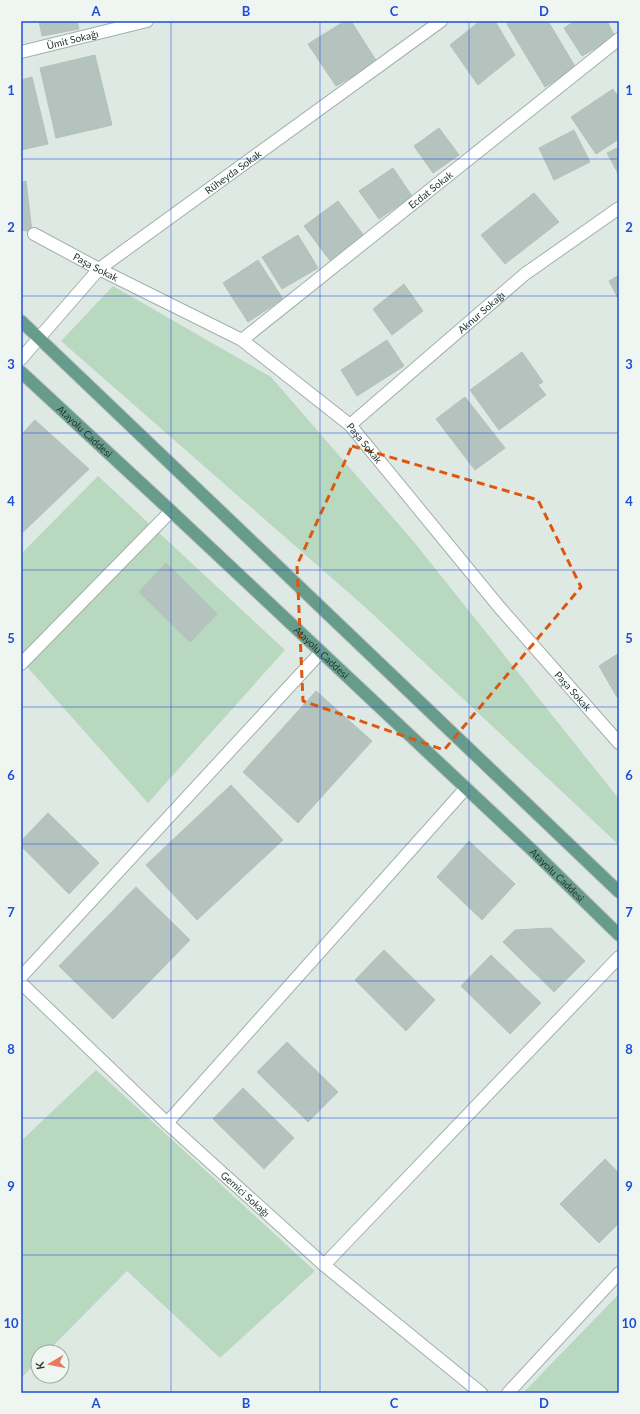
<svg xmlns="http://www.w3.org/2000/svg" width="640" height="1414" font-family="Lato,sans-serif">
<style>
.green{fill:#b9d8c0}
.building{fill:#b4c3bd;stroke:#b2c2ba}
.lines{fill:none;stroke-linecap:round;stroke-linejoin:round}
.street-casing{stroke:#a2b0aa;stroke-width:14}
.secondary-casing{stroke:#9fb3ab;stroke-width:14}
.primary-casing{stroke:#bcc3c1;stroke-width:14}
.street{stroke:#fff;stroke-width:12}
.secondary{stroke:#fff;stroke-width:12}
.primary{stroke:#679b8b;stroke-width:12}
.marked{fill:none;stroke:#de570e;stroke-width:3;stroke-dasharray:8 5;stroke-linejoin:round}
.grid{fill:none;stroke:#1d4ed8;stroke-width:1;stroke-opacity:0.55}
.labels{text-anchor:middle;stroke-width:3.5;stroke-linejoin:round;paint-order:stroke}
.street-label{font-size:10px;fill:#213730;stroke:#eff6f2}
.neatline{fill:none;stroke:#1d4ed8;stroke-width:1.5}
.grid-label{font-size:13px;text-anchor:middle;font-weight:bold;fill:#1d4ed8}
</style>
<rect width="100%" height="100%" fill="#dfe9e4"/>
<g class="green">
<path d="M113 286 271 377 414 542 619 799V845L365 607 61 341Z"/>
<path d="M98 476 285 650 148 803 21 660V554Z"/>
<path d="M96 1070 315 1271 220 1358 127 1271 47 1352H38V1361L21 1378V1141Z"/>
<path d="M619 1294V1393H523Z"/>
</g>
<g class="building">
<path d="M39 21H77L79 29 42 36Z"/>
<path d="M345 21H351L377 62 336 86 308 44Z"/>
<path d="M480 21H495L515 55 478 85 450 45Z"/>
<path d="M511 21H548L576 68 545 87 507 24Z"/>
<path d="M575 21H607L615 37 582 56 564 28Z"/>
<path d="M95 55 112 125 56 138 40 68Z"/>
<path d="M32 77 48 144 21 150V80Z"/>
<path d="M613 89 619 98V139L596 154 571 117Z"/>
<path d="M439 128 459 155 433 173 414 146Z"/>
<path d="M574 130 590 162 554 180 539 148Z"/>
<path d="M619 147V175L607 153Z"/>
<path d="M393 168 412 196 379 219 359 191Z"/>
<path d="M26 181 32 232 21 230V182Z"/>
<path d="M534 193 559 222 505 264 481 235Z"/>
<path d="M338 201 365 237 331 262 304 226Z"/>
<path d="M298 235 318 268 282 289 262 257Z"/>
<path d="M258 260 283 299 248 322 223 283Z"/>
<path d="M619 275V300L609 281Z"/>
<path d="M404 284 423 311 392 335 373 309Z"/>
<path d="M387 340 404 366 357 396 341 370Z"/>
<path d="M522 352 543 382 538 385 546 395 499 430 470 390Z"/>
<path d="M465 397 505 448 475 470 436 419Z"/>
<path d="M35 420 89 469 21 534V435Z"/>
<path d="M166 563 217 614 190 642 139 592Z"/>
<path d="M619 653V696L617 697 599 666Z"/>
<path d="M316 691 372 741 298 823 243 772Z"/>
<path d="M231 785 283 840 197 920 146 865Z"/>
<path d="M48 813 99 863 69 894 21 846V841Z"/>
<path d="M469 841 515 884 482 920 437 877Z"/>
<path d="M136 887 190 940 113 1019 59 966Z"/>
<path d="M551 928 585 961 554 992 503 942 515 930Z"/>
<path d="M384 950 435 1000 406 1031 355 980Z"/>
<path d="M491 955 541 1003 510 1034 461 986Z"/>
<path d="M287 1042 338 1092 308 1122 257 1072Z"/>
<path d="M243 1088 294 1138 264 1169 213 1119Z"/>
<path d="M605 1159 619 1173V1223L599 1243 560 1204Z"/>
</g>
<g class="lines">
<g class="street-casing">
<g id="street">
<path id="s1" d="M21 52 147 21"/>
<path id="s2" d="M34 234 99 269 242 340 350 425 500 608 619 743"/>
<path id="s3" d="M39 338 99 269 441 21"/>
<path id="s4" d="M242 340 619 39"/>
<path id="s5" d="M350 425 525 274 619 208"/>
<path d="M21 664 171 511"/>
<path d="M21 977 321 652"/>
<path id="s6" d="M21 983 167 1123 324 1265 481 1393"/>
<path d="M167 1123 466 788"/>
<path d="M324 1265 619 957"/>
<path d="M508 1393 619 1273"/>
</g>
</g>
<g class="secondary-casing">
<path id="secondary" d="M21 359 39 338"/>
</g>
<g class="primary-casing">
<g id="primary">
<path d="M21 321 619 892"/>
<path id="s7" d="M21 372 171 511 534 852 619 935"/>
</g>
</g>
<use href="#street" class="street"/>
<use href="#secondary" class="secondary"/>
<use href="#primary" class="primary"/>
</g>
<path class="marked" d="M352 446 538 500 581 587 444 750 303 701 297 565Z"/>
<path class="grid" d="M171 21V1393M320 21V1393M469 21V1393M21 159H619M21 296H619M21 433H619M21 570H619M21 707H619M21 844H619M21 981H619M21 1118H619M21 1255H619"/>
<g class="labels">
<g class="street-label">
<text dy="4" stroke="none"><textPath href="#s1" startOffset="53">Ümit Sokağı</textPath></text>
<text dy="4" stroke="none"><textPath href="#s3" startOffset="257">Rüheyda Sokak</textPath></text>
<text dy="4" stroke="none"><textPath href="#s4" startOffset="241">Ecdat Sokak</textPath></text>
<text dy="4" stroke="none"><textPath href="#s2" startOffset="70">Paşa Sokak</textPath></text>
<text dy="4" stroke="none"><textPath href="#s5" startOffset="173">Aknur Sokağı</textPath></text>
<text dy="4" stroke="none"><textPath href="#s7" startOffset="87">Atayolu Caddesi</textPath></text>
<text dy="4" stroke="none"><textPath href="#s2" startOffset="394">Paşa Sokak</textPath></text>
<text dy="4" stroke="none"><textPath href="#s7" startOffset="411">Atayolu Caddesi</textPath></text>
<text dy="4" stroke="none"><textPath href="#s2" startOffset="718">Paşa Sokak</textPath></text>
<text dy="4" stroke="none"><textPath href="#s7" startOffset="735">Atayolu Caddesi</textPath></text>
<text dy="4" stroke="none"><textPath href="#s6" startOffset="308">Gemici Sokağı</textPath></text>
</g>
</g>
<rect width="640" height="1414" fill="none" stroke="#eff6f2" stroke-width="44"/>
<g transform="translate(50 1364) rotate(260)"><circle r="19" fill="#eff6f2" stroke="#9daaa4"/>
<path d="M0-3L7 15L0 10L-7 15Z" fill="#e67b60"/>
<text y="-6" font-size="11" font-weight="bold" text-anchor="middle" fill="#213730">K</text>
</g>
<rect x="22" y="22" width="596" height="1370" class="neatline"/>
<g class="grid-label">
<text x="96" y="16">A</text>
<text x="246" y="16">B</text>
<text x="394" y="16">C</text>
<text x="544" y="16">D</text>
<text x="11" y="95">1</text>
<text x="629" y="95">1</text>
<text x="11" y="232">2</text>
<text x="629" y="232">2</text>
<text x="11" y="369">3</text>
<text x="629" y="369">3</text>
<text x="11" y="506">4</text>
<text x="629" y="506">4</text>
<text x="11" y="643">5</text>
<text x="629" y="643">5</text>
<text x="11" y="780">6</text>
<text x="629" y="780">6</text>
<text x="11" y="917">7</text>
<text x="629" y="917">7</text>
<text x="11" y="1054">8</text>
<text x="629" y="1054">8</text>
<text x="11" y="1191">9</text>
<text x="629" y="1191">9</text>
<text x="11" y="1328">10</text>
<text x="629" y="1328">10</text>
<text x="96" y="1408">A</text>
<text x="246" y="1408">B</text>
<text x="394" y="1408">C</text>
<text x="544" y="1408">D</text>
</g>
</svg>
